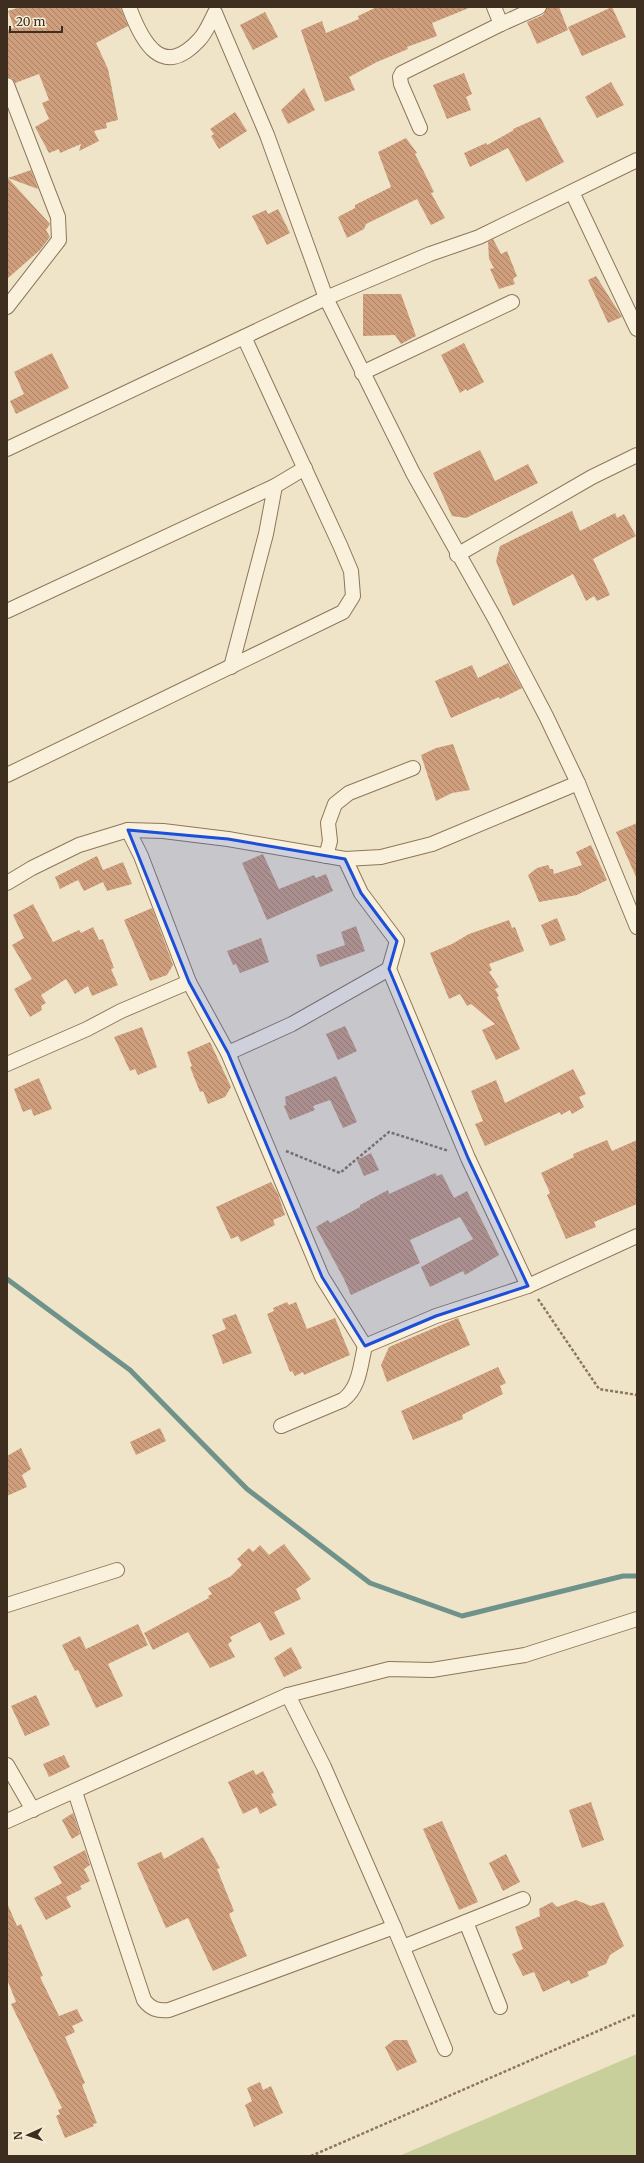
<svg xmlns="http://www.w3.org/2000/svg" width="644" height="2163" font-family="Merriweather,serif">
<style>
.green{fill:#c9cf9b}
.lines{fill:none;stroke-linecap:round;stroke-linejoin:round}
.stream{stroke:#6f938a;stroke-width:5}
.building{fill:url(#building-back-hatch)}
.street-casing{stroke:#8d765c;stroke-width:16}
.path{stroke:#8d765c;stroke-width:2.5;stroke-dasharray:3 2;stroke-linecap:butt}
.street{stroke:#faf1dc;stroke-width:14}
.marked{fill:#1d4ed8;fill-opacity:0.2;stroke:#1d4ed8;stroke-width:3;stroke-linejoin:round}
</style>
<defs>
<pattern id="building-back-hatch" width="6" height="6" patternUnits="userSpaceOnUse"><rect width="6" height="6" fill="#cf9f7d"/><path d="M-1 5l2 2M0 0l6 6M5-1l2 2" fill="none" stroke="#a98266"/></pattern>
</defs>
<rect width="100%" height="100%" fill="#f0e4c8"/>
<path class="green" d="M637 2054V2156H399Z"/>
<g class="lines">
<path class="stream" d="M7 1279 130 1370 247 1489 370 1583 462 1616 623 1576H637"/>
</g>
<g class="building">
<path d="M20 7H120L128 26 96 43 108 69 118 120 106 123 107 128 94 131 99 141 79 151 81 144 60 153 59 149 49 153 35 127 49 119 42 103 49 100 39 74 15 83 12 78 7 77V30L14 28 8 11Z"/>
<path d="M377 7 469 8 432 23 437 36 407 47 408 49 377 62 349 77 355 90 325 102 301 30 322 21 326 33 359 19 358 16Z"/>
<path d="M547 7H559L568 30 537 44 527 22 543 15Z"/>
<path d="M612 7 626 37 582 56 568 27Z"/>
<path d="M265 12 278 37 253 50 240 25Z"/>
<path d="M464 73 472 94 466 97 471 110 447 119 433 85Z"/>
<path d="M611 82 624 105 597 118 585 97Z"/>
<path d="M304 88 315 110 288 124 281 110Z"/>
<path d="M235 112 247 131 219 149 211 136 214 134 210 129Z"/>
<path d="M540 117 564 162 526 182 508 148 470 167 464 153 486 143 487 145 514 130 513 129Z"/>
<path d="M406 138 417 153 415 154 434 192 431 193 445 218 431 225 417 199 366 224 364 229 347 238 338 217 355 208V205L391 187 378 152Z"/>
<path d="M31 170 38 189 8 178Z"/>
<path d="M7 177 50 224 46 230 50 237 40 250 7 279Z"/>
<path d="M278 209 290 233 267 245 252 216 266 210 268 214Z"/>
<path d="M493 239 501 254 507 251 517 276 513 279 515 284 499 289 490 269 494 268 489 259 488 242Z"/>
<path d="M596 276 622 317 608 323 588 280Z"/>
<path d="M363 294H401L416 336 401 344 395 335 363 336Z"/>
<path d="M464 343 484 382 467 391 466 389 460 393 441 355Z"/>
<path d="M52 353 69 388 16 414 10 401 24 394 14 372Z"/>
<path d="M480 450 495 481 528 464 538 483 466 518 452 516 433 473Z"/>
<path d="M572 511 580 531 615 513 617 518 624 514 636 536 593 559 610 595 597 601 594 596 586 601 573 574 513 606 496 561 500 546Z"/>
<path d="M508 663 522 688 500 699 499 697 451 718 435 681 472 665 478 678Z"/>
<path d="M453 744 470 790 452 793 436 801 421 755 436 748Z"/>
<path d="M637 823V879L616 832Z"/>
<path d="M591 845 607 880 577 895 539 902 528 875 537 868 548 865 550 869H553L554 874 582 865 576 852Z"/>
<path d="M263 854 279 889 314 875 316 878 326 874 333 891 267 920 242 863Z"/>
<path d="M97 856 103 870 123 862 132 884 107 891 103 882 84 891 78 880 60 889 55 877Z"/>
<path d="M33 904 53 942 79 930 81 933 93 927 99 940 103 939 114 968 111 969 118 985 92 996 88 986 75 994 66 979 41 995 46 1003 41 1006 42 1010 30 1017 14 989 32 979 12 945 24 938 13 915Z"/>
<path d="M152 908 173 965 167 975 150 981 124 920Z"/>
<path d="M557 918 566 940 550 946 541 925Z"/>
<path d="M509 920 512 928 515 927 524 951 489 964 492 970 489 972 499 987 495 989 499 996 497 997 520 1049 496 1060 482 1030 495 1024 471 1004 467 1006 460 994 449 999 430 953 452 944 469 934Z"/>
<path d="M356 926 365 951 320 967 316 955 345 945 341 932Z"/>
<path d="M261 938 269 962 240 973 236 964 233 965 227 951Z"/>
<path d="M345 1026 357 1051 338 1060 326 1034Z"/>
<path d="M142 1027 157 1067 138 1075 135 1069 130 1071 114 1037Z"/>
<path d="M210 1042 231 1087 225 1097 208 1104 203 1091 200 1092 190 1067 192 1066 187 1052Z"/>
<path d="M573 1069 586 1094 579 1097 584 1107 572 1114 570 1110 561 1115 560 1112 485 1146 475 1124 483 1121 471 1091 496 1080 505 1103Z"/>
<path d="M336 1076 357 1122 343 1128 330 1100 313 1106 315 1110 290 1120 284 1106 286 1105 285 1097Z"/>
<path d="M39 1078 52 1109 34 1116 31 1109 23 1112 14 1089Z"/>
<path d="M607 1140 612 1151 637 1140V1204L594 1222 596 1227 566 1239 547 1195 550 1193 541 1173 574 1157 573 1154Z"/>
<path d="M371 1153 379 1170 364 1176 357 1160Z"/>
<path d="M435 1173 437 1176 442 1174 454 1198 467 1191 499 1255 465 1275 463 1271 430 1287 421 1267 473 1239 460 1217 410 1240 420 1263 351 1295 344 1279 316 1227 328 1220 330 1223 360 1207V1205L388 1190 389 1194Z"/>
<path d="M271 1182 278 1194 285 1215 273 1220 275 1225 241 1242 238 1236 231 1239 216 1207Z"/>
<path d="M287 1302 289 1305 296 1302 307 1329 335 1318 350 1355 304 1375 303 1372 295 1376 292 1371 290 1372 267 1314 274 1311 273 1308Z"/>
<path d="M236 1314 252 1353 223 1364 212 1335 226 1329 222 1319Z"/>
<path d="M458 1318 470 1345 387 1382 381 1365 389 1347Z"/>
<path d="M498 1367 506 1383 500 1386 503 1394 462 1415 463 1419 413 1440 401 1411Z"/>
<path d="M160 1428 166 1441 136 1455 130 1442Z"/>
<path d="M21 1448 31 1469 22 1475 27 1487 7 1496V1456Z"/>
<path d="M284 1544 311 1579 296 1589 301 1599 274 1612 285 1634 270 1641 260 1622 230 1637 232 1641 228 1644 235 1657 210 1668 188 1632 153 1650 144 1633 209 1598 208 1596 212 1594 208 1588 231 1576 242 1565 237 1559 249 1548 253 1552 260 1545 269 1555Z"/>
<path d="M138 1624 148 1645 108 1664 123 1696 96 1708 78 1670 75 1671 62 1645 80 1636 86 1649Z"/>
<path d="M291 1647 302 1668 284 1677 274 1658Z"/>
<path d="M36 1695 50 1725 25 1736 11 1706Z"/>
<path d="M64 1755 70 1767 49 1777 43 1764Z"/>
<path d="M253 1770 256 1775 263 1771 274 1793 271 1794 277 1805 260 1814 257 1807 243 1814 228 1782Z"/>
<path d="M591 1802 604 1840 582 1848 569 1810Z"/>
<path d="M73 1813 80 1834 72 1839 62 1820Z"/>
<path d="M442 1821 478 1902 459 1910 423 1829Z"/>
<path d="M203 1837 220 1868 217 1869 234 1911 229 1914 247 1956 213 1971 188 1918 166 1928 137 1863 161 1852 164 1859Z"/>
<path d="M85 1850 90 1865 84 1869 90 1881 80 1886 82 1889 66 1897 71 1907 46 1920 34 1898 62 1883 53 1867Z"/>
<path d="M506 1854 520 1882 503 1891 489 1863Z"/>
<path d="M576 1900 591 1906 604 1902 624 1946 610 1955 606 1964 587 1972 589 1976 571 1984 569 1980 543 1992 534 1972 523 1976 512 1954 523 1949 515 1927 540 1916 539 1909 552 1902 557 1907Z"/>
<path d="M7 1903 17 1926 21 1924 43 1976 40 1977 59 2016 77 2009 83 2021 72 2026 75 2032 65 2037 85 2083 82 2085 97 2123 93 2124 94 2126 65 2138 56 2116 60 2114 58 2110 62 2108 11 2004 16 2002 7 1979Z"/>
<path d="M394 2040H407L417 2062 397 2071 385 2047Z"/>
<path d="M260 2082 263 2090 271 2086 283 2113 254 2127 245 2105 252 2101 247 2088Z"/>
</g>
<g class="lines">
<g class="street-casing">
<g id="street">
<path d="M129 7C142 42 162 80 199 40 206 33 210 22 215 13"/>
<path d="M215 13 267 135 326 298 413 473 494 617 546 716 578 783 637 927"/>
<path d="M501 24 539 7"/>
<path d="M7 85 58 217 59 240 7 307"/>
<path d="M420 128 401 84 400 77 402 73 501 24 494 7"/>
<path d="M572 192 637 329"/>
<path d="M362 373 512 302"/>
<path d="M7 449 326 298 430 254 479 237 637 160"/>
<path d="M275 486 305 468"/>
<path d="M457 555 592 477 637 455"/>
<path d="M7 611 275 486 266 534 231 667"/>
<path d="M7 775 343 612 353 596 351 571 340 545 244 337"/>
<path d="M128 830 141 856 189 982 228 1053"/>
<path d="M326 856 330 841 328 823 335 804 349 793 413 768"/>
<path d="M345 859 361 893 397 941 389 969 468 1158 528 1286"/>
<path d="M7 883 32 868 79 845 128 830 163 831 228 839 345 859 381 857 432 844 578 783"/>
<path d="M389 969 292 1024 228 1053 322 1277 365 1346 436 1316 528 1286 637 1236"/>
<path d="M7 1064 87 1029 121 1011 189 982"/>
<path d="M281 1426 343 1400C360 1387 360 1366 365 1346"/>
<path d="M7 1605 117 1570"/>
<path d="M7 1765 33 1810"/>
<path d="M75 1792 144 2000C151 2009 157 2011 169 2010L394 1927 324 1767 288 1695"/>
<path d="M7 1821 288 1695 389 1669 432 1670 525 1655 637 1619"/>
<path d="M466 1922 500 2007"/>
<path d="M394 1927 445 2049"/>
<path d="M403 1947 523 1899"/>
</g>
</g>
<g class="path">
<path d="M286 1151 340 1173 389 1132 449 1151"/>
<path d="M538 1299 599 1389 637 1395"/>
<path d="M311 2156 637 2014"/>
</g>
<use href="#street" class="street"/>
</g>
<path class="marked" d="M128 830 228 839 345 859 361 893 397 941 389 969 468 1158 528 1286 436 1316 365 1346 322 1277 228 1053 189 982Z"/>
<rect width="644" height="2163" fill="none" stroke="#3d2e20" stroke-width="16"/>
<g transform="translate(28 2135) rotate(267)" stroke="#f7eed8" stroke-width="3" paint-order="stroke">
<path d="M0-3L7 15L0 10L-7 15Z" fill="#3d2e20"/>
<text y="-6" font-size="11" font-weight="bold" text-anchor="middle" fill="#3d2e20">N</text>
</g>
<path d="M10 26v6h52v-6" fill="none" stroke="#3d2e20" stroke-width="2"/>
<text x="16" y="26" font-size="12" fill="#3d2e20" stroke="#f7eed8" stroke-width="3" paint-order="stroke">20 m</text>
</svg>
